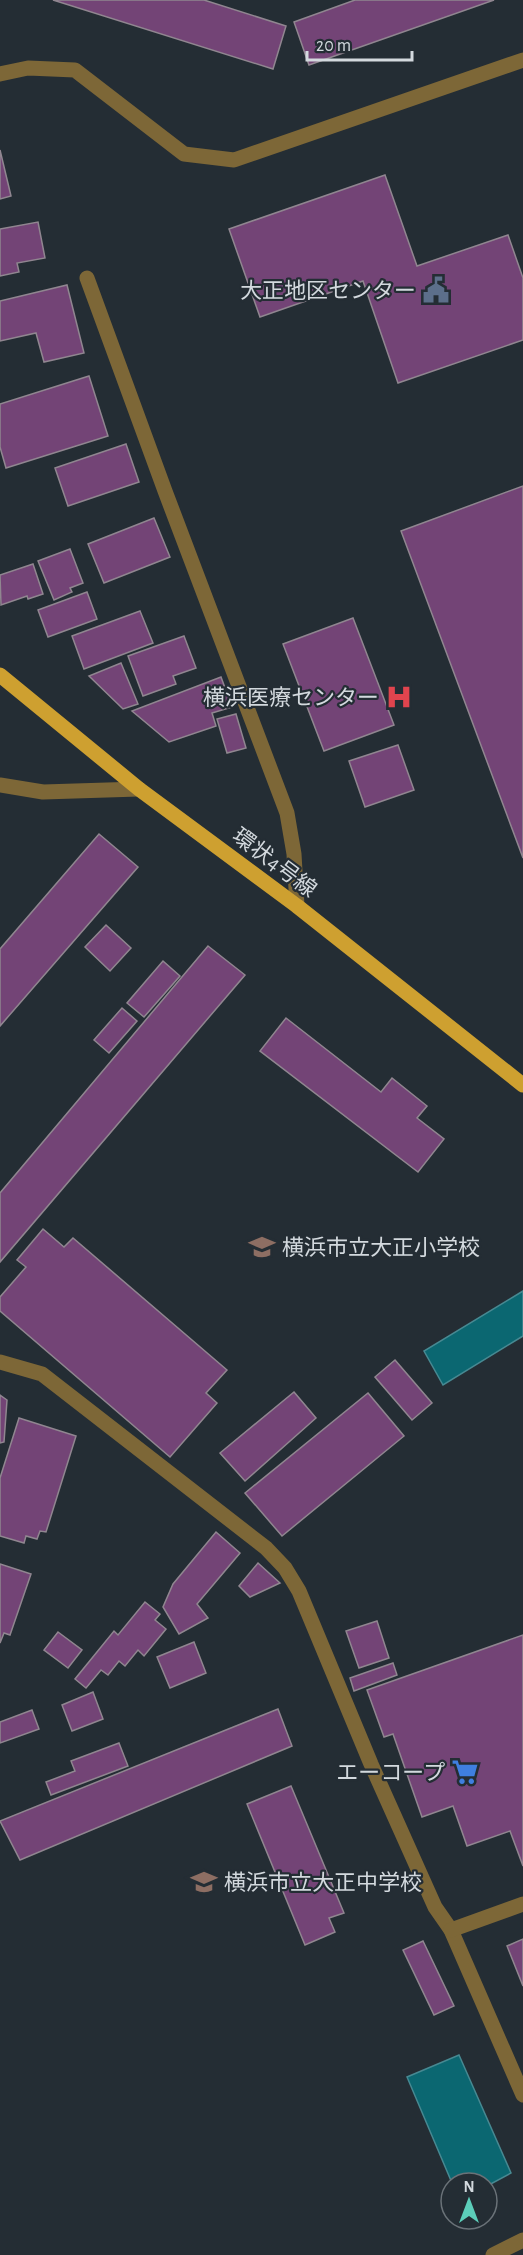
<svg xmlns="http://www.w3.org/2000/svg" width="523" height="2255" font-family="'Alegreya Sans','Noto Sans JP',sans-serif">
<style>
.water{fill:#0b6771;stroke:#478992;stroke-width:1.5}
.building{fill:#734476;stroke:#908690;stroke-width:1.5}
.lines{fill:none;stroke-linecap:round;stroke-linejoin:round}
.minor{stroke:#7d6737;stroke-width:15}
.major{stroke:#cea030;stroke-width:15}
.labels{text-anchor:middle;stroke-width:4.5;stroke-linejoin:round;paint-order:stroke}
.poi-label{font-size:22px;fill:#d3d9de;stroke:#242d34;text-anchor:end}
.street-label{font-size:22px;fill:#d3d9de;stroke:#242d34}
</style>
<rect width="100%" height="100%" fill="#242d34"/>
<g class="water">
<path d="M523 1291V1336L443 1385 424 1351Z"/>
<path d="M459 2055 511 2173 487 2186V2183H452L407 2077Z"/>
</g>
<g class="building">
<path d="M53 0H204L286 26 273 69Z"/>
<path d="M355 0H494L309 65 294 22Z"/>
<path d="M0 150 11 196 0 199Z"/>
<path d="M385 175 417 266 508 235 523 278V340L398 383 363 281 260 317 229 229Z"/>
<path d="M38 222 45 258 17 263 19 272 0 276V229Z"/>
<path d="M67 285 84 353 44 362 36 333 0 341V301Z"/>
<path d="M89 376 108 436 6 468 0 447V404Z"/>
<path d="M126 444 139 482 68 506 55 468Z"/>
<path d="M523 486V858L401 531Z"/>
<path d="M154 518 170 557 104 583 88 544Z"/>
<path d="M70 549 83 583 70 588 72 592 54 600 38 561Z"/>
<path d="M33 564 43 594 28 599 27 596 1 605 0 575Z"/>
<path d="M87 592 97 619 48 637 38 610Z"/>
<path d="M140 611 153 643 84 669 72 636Z"/>
<path d="M353 618 394 725 324 751 283 644Z"/>
<path d="M184 636 196 668 173 676 176 684 143 696 128 656Z"/>
<path d="M121 663 138 704 123 709 89 676Z"/>
<path d="M221 677 232 707 212 713 216 726 169 742 132 711Z"/>
<path d="M236 714 246 748 227 753 217 719Z"/>
<path d="M398 745 414 790 365 807 349 761Z"/>
<path d="M99 834 138 867 0 1026V949Z"/>
<path d="M106 925 131 948 110 971 85 947Z"/>
<path d="M208 946 245 975 0 1262V1193Z"/>
<path d="M163 961 180 976 144 1017 127 1003Z"/>
<path d="M122 1008 137 1021 109 1053 94 1040Z"/>
<path d="M286 1018 381 1092 392 1078 427 1106 417 1118 444 1139 418 1172 260 1051Z"/>
<path d="M43 1229 64 1247 73 1238 227 1370 206 1393 217 1403 170 1457 0 1311V1297L26 1267 17 1260Z"/>
<path d="M395 1360 432 1403 412 1420 375 1377Z"/>
<path d="M294 1392 316 1418 245 1481 220 1453Z"/>
<path d="M368 1393 404 1436 282 1536 245 1493Z"/>
<path d="M0 1395 7 1400 4 1442 0 1443Z"/>
<path d="M19 1418 76 1436 46 1532 40 1531 37 1539 26 1536 24 1543 0 1536V1478Z"/>
<path d="M216 1532 240 1553 197 1604 208 1618 179 1634 163 1607 173 1584Z"/>
<path d="M258 1563 280 1583 250 1597 239 1586Z"/>
<path d="M0 1564 31 1574 10 1635 4 1633 0 1643Z"/>
<path d="M145 1602 160 1614 155 1620 166 1629 144 1656 138 1650 125 1666 119 1661 108 1675 101 1670 86 1688 75 1679 114 1631 118 1635Z"/>
<path d="M377 1621 389 1658 359 1668 346 1631Z"/>
<path d="M58 1632 82 1650 68 1668 44 1650Z"/>
<path d="M523 1635V1866L510 1831 467 1846 453 1806 422 1817 393 1734 384 1737 367 1690Z"/>
<path d="M194 1642 206 1673 170 1688 157 1657Z"/>
<path d="M393 1663 397 1675 354 1691 350 1678Z"/>
<path d="M93 1692 103 1719 72 1731 62 1705Z"/>
<path d="M278 1709 292 1746 20 1860 0 1821Z"/>
<path d="M32 1710 39 1729 0 1743V1722Z"/>
<path d="M119 1743 128 1766 51 1795 46 1782 75 1771 71 1761Z"/>
<path d="M291 1786 344 1913 329 1918 335 1932 305 1945 247 1804Z"/>
<path d="M523 1939V1986L507 1946Z"/>
<path d="M423 1941 454 2006 434 2015 403 1950Z"/>
</g>
<g class="lines">
<g class="minor">
<path d="M0 74 28 68 75 70 184 154 234 160 523 60"/>
<path d="M87 278 165 491 287 813 294 854 297 906"/>
<path d="M0 785 43 792 139 789"/>
<path d="M0 1362 42 1374 266 1548 285 1568 299 1591 371 1764 435 1907 451 1930 523 2095"/>
<path d="M451 1930 523 1904"/>
<path d="M493 2255 523 2240"/>
</g>
<path class="major" d="M0 675 139 789 297 906 523 1085"/>
</g>
<defs>
<g id="civic-bare" transform="scale(2.07)"><path d="M-.6-6.5H3V-4.5H.6V-3L4-1V1h2V6H-6V1h2V-1L-.6-3ZM-1.2 2.5V6h2.4V2.5Z" fill="#5c6f8a" stroke="#242d34" stroke-width="2.5" paint-order="stroke"/></g>
<g id="hospital-bare" transform="scale(2.07)"><path d="M-5-5h3v3.5h4V-5h3V5h-3V1.5h-4V5h-3Z" fill="#e0444e" stroke="#242d34" stroke-width="2.5" paint-order="stroke"/></g>
<g id="school-bare" transform="scale(2.07)"><path d="M0-5L7-2L0 1L-7-2ZM-4 1L0 2.5L4 1V4Q0 6-4 4Z" fill="#8d6e63" stroke="#242d34" stroke-width="2.5" paint-order="stroke"/></g>
<g id="supermarket-bare" transform="scale(2.07)"><path d="M-6-5.5h2.5l.6 2H6L4.5 2H-2.5L-4.4-4H-6ZM-1.5 3.2a1.3 1.3 0 1 0 .1 0ZM3 3.2a1.3 1.3 0 1 0 .1 0Z" fill="#3f7fe0" stroke="#242d34" stroke-width="2.5" paint-order="stroke"/></g>
</defs>
<g fill-rule="evenodd">
<use href="#civic-bare" x="436" y="290"/>
<use href="#hospital-bare" x="399" y="697"/>
<use href="#school-bare" x="262" y="1247"/>
<use href="#supermarket-bare" x="465" y="1772"/>
<use href="#school-bare" x="204" y="1882"/>
</g>
<g class="labels">
<g class="poi-label">
<text x="416" y="298">大正地区センター</text>
<text x="379" y="705">横浜医療センター</text>
<text x="282" y="1255" text-anchor="start">横浜市立大正小学校</text>
<text x="445" y="1780">エーコープ</text>
<text x="224" y="1890" text-anchor="start">横浜市立大正中学校</text>
</g>
<g class="street-label">
<text transform="translate(275 862) rotate(37)" y="8">環状4号線</text>
</g>
</g>
<g transform="translate(469 2201)"><circle r="28" fill="#242d34" stroke="#6a7278" stroke-width="1.5"/>
<path d="M0-4.5L10 22L0 15L-10 22Z" fill="#5cceba"/>
<text y="-9" font-size="16" font-weight="bold" text-anchor="middle" fill="#d3d9de">N</text>
</g>
<path d="M307 51v9h105v-9" fill="none" stroke="#d3d9de" stroke-width="3"/>
<text x="316" y="51" font-size="18" fill="#d3d9de" stroke="#242d34" stroke-width="4.5" paint-order="stroke">20 m</text>
</svg>
